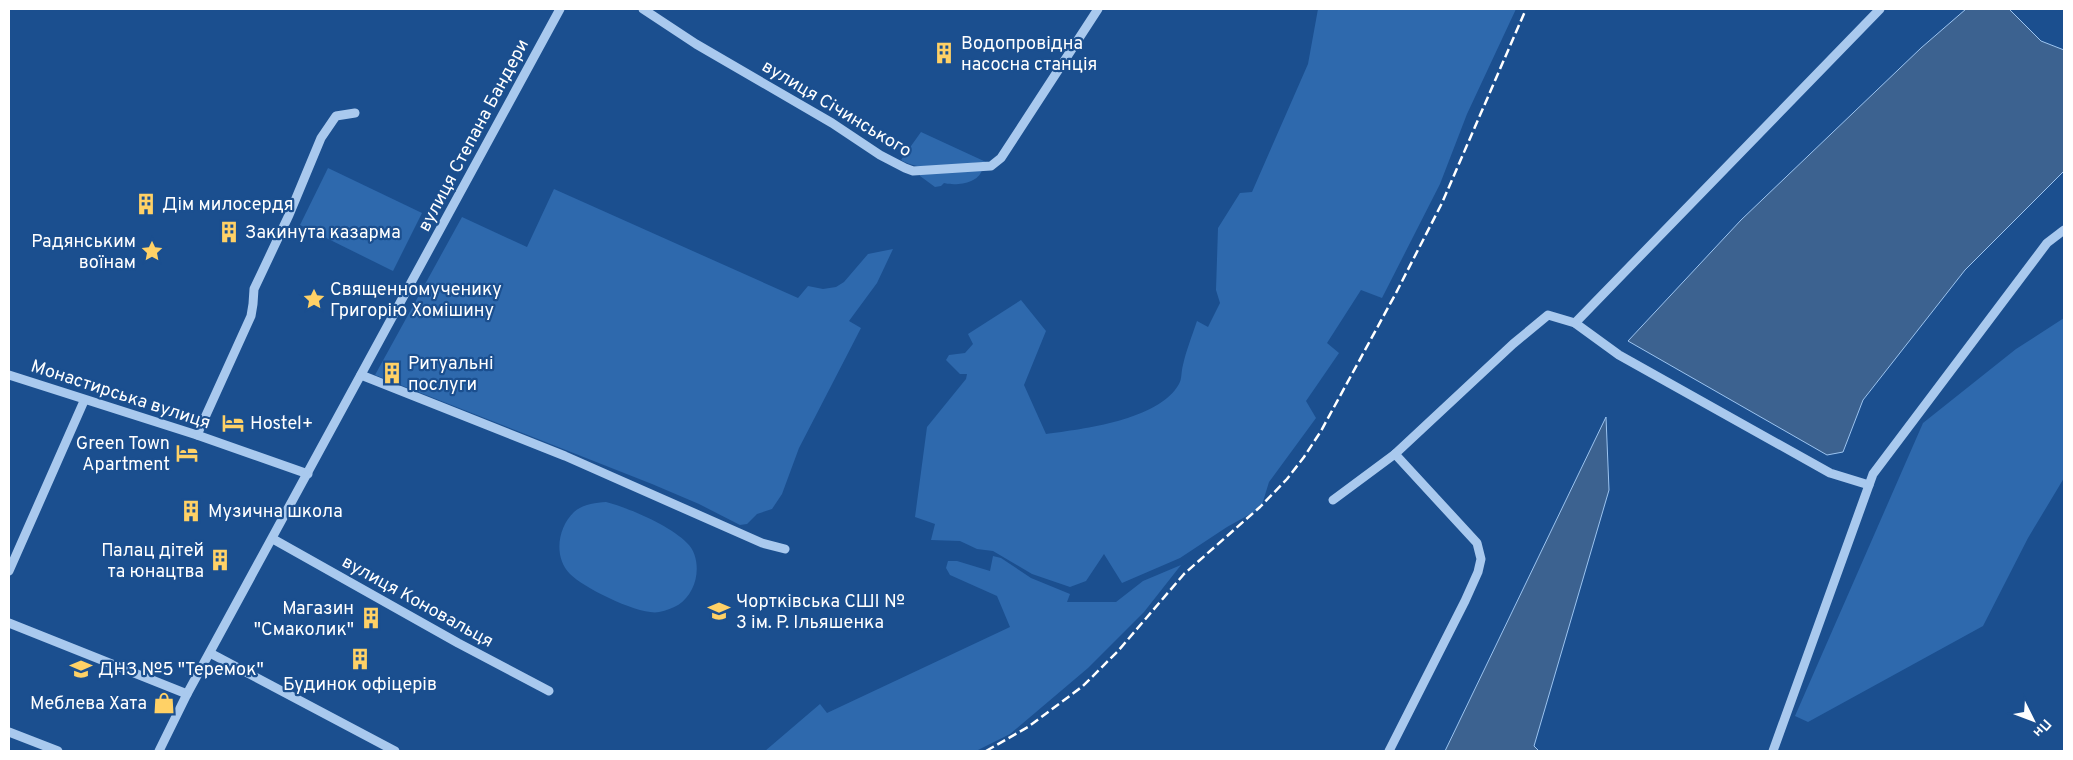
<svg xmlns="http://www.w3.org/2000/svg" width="2073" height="760" font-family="Overpass,sans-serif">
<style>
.green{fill:#2e69ad}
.water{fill:#3c6290;stroke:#9cc4f0}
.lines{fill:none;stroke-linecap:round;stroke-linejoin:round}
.minor{stroke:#a9c9ee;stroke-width:9}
.rail{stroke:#fff;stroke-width:2.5;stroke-dasharray:9 4;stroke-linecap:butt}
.labels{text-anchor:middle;stroke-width:4.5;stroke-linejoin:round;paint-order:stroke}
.poi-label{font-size:18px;fill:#fff;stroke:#1b4f8f;text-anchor:start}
.street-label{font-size:18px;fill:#fff;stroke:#1b4f8f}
</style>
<rect width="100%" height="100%" fill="#1b4f8f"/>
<g class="green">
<path d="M1318 9H1516L1467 114 1440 184 1382 298 1361 290 1327 343 1339 353 1306 401 1316 418 1269 482 1261 508 1227 527 1180 558 1122 583 1104 554 1086 581 1070 587 1032 574 993 551 977 549 960 541 931 540 935 524 915 517 927 427 966 379 967 374H960L946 360 949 355 965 353 973 344 968 334 1021 300 1046 331 1024 385 1046 434C1083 429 1159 420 1179 384 1182 379 1181 372 1183 365 1186 351 1192 336 1197 321L1208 327 1220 303 1216 290 1218 228 1240 193 1252 192 1308 64Z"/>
<path d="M921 132 986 162C958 163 926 175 901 160Z"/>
<path d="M328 168 422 213 393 271 300 225Z"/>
<path d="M982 170C978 184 955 186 944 183L941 186 935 187 920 176V174Z"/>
<path d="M554 189 798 298 808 286 823 289 836 287 844 282 868 254 893 249 877 283 849 321 861 328 799 448 782 494 772 509 757 514 747 524 740 525 699 504 652 484 375 375 462 217 527 247Z"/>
<path d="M2064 318V478L2028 538 1983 626 1808 722 1795 716 1923 423 2016 349Z"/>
<path d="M606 502C629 508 671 526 687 543 699 554 699 576 692 589 685 603 674 609 659 612 640 616 584 588 570 574 553 557 558 527 574 512 583 504 595 503 606 502Z"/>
<path d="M993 556 1001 558 1031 578 1070 594 1067 602H1116L1143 581 1181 565 1144 612 1088 668 1010 734 976 751H765L820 704 827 713 1010 627 997 596 950 575 946 568 948 561H957L990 571Z"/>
</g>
<g class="water">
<path d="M1966 9H2009L2041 41 2064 50V171L1965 270 1863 400 1843 452 1827 455 1628 341 1741 220 1921 48Z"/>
<path d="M1606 417 1609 490 1534 746 1539 751H1445Z"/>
</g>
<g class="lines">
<g class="minor">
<path d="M643 9 696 44 832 123 880 155 905 168 913 171 991 166 1001 158 1098 9"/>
<path d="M1575 323 1880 9"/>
<path d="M9 375 197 435 308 474"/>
<path d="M361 375 565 456 762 543 785 549"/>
<path d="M197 435 251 316 253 304 254 289 289 215 321 138 336 116 355 113"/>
<path d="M1395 454 1513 344 1548 315 1575 323 1619 355 1830 473 1869 485"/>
<path d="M1333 500 1395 454 1477 543 1481 559 1478 572 1465 601 1389 751"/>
<path d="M273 539 458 643 549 691"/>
<path d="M9 571 84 401"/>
<path d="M9 623 187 694"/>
<path d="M210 653 395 751"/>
<path d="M9 732 58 751"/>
<path d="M159 751 187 694 560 9"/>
<path d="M1773 751 1873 474 2047 243 2064 230"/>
</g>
<path class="rail" d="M986 751 1028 727 1083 686 1118 651 1184 574 1260 507 1287 479 1304 457 1321 431 1396 293 1442 203 1526 9"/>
</g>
<defs>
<g id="building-bare" transform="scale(1.725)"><path d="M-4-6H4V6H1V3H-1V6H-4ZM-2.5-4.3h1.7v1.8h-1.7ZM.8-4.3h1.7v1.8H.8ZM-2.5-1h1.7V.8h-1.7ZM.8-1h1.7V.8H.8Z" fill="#ffd166" stroke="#1b4f8f" stroke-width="2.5" paint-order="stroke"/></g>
<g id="sight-bare" transform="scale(1.725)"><path d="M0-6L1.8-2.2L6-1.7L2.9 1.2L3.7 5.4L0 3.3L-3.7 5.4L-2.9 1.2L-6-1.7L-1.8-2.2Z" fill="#ffd166" stroke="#1b4f8f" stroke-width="2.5" paint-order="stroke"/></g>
<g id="hotel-bare" transform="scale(1.725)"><path d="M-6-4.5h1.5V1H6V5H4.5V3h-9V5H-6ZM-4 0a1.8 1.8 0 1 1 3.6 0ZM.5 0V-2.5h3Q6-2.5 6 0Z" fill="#ffd166" stroke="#1b4f8f" stroke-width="2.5" paint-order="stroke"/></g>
<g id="school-bare" transform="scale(1.725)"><path d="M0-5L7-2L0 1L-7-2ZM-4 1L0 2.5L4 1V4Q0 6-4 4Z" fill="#ffd166" stroke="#1b4f8f" stroke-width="2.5" paint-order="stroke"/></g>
<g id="shop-bare" transform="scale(1.725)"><path d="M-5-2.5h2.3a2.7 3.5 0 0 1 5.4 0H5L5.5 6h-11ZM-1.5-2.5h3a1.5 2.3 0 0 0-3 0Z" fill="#ffd166" stroke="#1b4f8f" stroke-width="2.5" paint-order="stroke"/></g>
</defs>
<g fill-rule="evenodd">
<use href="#building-bare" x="944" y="53"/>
<use href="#building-bare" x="146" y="204"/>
<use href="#building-bare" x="229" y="232"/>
<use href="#sight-bare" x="152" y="251"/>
<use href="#sight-bare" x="314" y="299"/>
<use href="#building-bare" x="392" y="373"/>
<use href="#hotel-bare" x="233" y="423"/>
<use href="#hotel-bare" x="187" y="453"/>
<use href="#building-bare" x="191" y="511"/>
<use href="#building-bare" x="220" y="560"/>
<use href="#school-bare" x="719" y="611"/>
<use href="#building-bare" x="371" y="618"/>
<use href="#building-bare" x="360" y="659"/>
<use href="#school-bare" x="81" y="669"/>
<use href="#shop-bare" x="164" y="703"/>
</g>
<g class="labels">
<g class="poi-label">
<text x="961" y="49">Водопровідна<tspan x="961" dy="21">насосна станція</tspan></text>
<text x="162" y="210">Дім милосердя</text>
<text x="245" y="238">Закинута казарма</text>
<text x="136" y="247" text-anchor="end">Радянським<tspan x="136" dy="21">воїнам</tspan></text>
<text x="330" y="295">Священномученику<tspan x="330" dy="21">Григорію Хомішину</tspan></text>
<text x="408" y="369">Ритуальні<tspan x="408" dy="21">послуги</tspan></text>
<text x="250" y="429">Hostel+</text>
<text x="170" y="449" text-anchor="end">Green Town<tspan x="170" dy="21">Apartment</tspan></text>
<text x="208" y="517">Музична школа</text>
<text x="204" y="556" text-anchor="end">Палац дітей<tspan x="204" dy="21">та юнацтва</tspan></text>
<text x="736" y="607">Чортківська СШІ №<tspan x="736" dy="21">3 ім. Р. Ільяшенка</tspan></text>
<text x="354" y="614" text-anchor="end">Магазин<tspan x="354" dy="21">"Смаколик"</tspan></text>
<text x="98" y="675">ДНЗ №5 "Теремок"</text>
<text x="360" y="690" text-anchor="middle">Будинок офіцерів</text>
<text x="147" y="709" text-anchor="end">Меблева Хата</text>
</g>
<g class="street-label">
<text transform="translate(837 108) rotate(31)" y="6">вулиця Січинського</text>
<text transform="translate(473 135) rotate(-62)" y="6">вулиця Степана Бандери</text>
<text transform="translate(121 394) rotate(18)" y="6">Монастирська вулиця</text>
<text transform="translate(418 601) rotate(29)" y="6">вулиця Коновальця</text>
</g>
</g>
<rect width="2073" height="760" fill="none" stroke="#ffffff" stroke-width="20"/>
<g transform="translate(2033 720) rotate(132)" stroke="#1b4f8f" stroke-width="4" paint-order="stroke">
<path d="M0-4L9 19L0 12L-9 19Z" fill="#ffffff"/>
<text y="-8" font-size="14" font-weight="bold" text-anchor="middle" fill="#ffffff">Пн</text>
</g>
</svg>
